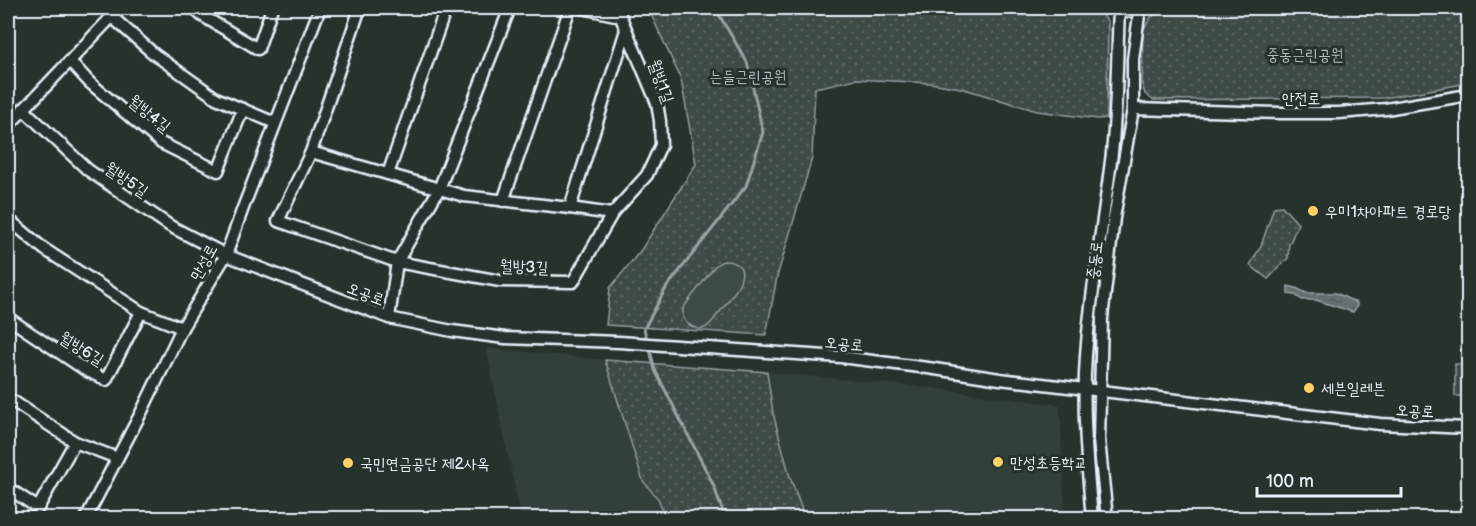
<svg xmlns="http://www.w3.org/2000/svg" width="1476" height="526" font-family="'Balsamiq Sans','Poor Story',sans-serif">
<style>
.built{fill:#333f3a}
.green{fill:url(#green-dots);stroke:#939ea0;stroke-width:1.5}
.pitch{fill:#3e4b47;stroke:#939ea0;stroke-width:1.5}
.water{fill:url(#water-ripples);stroke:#98a3a5;stroke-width:1.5}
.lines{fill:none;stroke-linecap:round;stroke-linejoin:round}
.stream{stroke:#98a3a5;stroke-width:3}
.street-casing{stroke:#e8f1f8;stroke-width:15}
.secondary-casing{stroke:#e8f1f8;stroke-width:20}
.street{stroke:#26332d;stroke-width:10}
.secondary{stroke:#26332d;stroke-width:15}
.poi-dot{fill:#ffd166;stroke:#26332d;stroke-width:2}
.labels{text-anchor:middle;stroke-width:6;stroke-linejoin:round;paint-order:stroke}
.park-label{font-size:16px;fill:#b5bfc3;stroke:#26332d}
.street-label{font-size:16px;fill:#e8f1f8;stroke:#26332d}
.poi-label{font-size:16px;fill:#e8f1f8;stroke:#26332d;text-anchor:start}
</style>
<defs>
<pattern id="green-dots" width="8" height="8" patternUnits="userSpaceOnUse" patternTransform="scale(1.5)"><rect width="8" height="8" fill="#3e4b47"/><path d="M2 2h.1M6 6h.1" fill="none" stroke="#5a6562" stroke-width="1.8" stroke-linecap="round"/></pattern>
<pattern id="water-ripples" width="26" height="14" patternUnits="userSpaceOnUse" patternTransform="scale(1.5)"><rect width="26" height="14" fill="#636f6d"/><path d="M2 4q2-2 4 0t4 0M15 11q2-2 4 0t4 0" fill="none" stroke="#535a5a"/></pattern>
</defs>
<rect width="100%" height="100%" fill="#26332d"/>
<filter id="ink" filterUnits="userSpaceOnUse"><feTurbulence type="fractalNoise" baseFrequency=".0167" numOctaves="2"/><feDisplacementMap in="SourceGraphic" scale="12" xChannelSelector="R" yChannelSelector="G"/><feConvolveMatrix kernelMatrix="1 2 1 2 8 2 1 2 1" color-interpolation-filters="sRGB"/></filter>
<g filter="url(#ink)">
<g class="built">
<path d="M486 348 605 360 643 481 659 500 664 518H521Z"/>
<path d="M767 372 931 388 1060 405 1064 499 1066 518H805L790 477 773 413Z"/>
</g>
<g class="green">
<path d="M648 8H1097L1108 22 1107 118 1098 119 1037 111 961 88 930 83 856 79 815 88 812 158 777 277 766 335 606 325 610 288 641 250 696 164 681 79Z"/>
<path d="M1167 8H1468V83L1384 98 1153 100 1145 94 1142 84 1143 30 1151 17 1162 10Z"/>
<path d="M1282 206 1298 224 1289 245 1288 258 1268 279 1250 265 1261 246 1274 207Z"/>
<path d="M605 360 767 372 773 413 790 477 805 518H664L659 500 643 481Z"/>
</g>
<g class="pitch">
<path d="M724 261C767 263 720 310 711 323L705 328 699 329 693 327 687 323 683 318V308L715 266 721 262Z"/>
<rect x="1455" y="364" width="13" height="32"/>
</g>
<path class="water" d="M1288 286 1296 288 1306 293H1336L1357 303V306L1353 312 1316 300H1302L1295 295 1288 294Z"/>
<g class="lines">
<g class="stream">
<path d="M647 340 644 329 666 288 746 186 763 132 747 62 715 8"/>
<path d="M649 346 655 370 713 484 725 518"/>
</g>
<g class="street-casing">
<g id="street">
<path d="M194 8 201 15 258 49 272 8"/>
<path d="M360 8 311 152 278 221 397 262 500 281 573 282 612 214 647 175 661 145 660 121 657 103 617 8"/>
<path d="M582 8 620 16"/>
<path d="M112 17 154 54 216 98 275 123"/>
<path d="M70 61 89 82 161 143 218 171 243 109"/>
<path d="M23 109 88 170 170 226 226 255 389 318 452 331 505 338 619 342 841 357 928 368 1000 379 1380 424 1468 428"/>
<path d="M1133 109 1281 113H1339L1386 109 1468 95"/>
<path d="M8 126 120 8"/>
<path d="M311 152 464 196 570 208 612 214"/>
<path d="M388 174 446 8"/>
<path d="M503 201 570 8"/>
<path d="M570 208 626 30"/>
<path d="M8 219 44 249 141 312 182 328"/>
<path d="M8 318 87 371 106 380 141 312"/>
<path d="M389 318 397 262 439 189 510 8"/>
<path d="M8 398 75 442 117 458"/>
<path d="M8 488 38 508 75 442"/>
<path d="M86 518 142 411 182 328 226 255 243 208 320 8"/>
<path d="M1092 518C1087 464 1082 410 1086 355 1091 287 1104 220 1112 153 1117 105 1117 56 1119 8"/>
<path d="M1107 518 1099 440 1102 318 1114 218 1133 109V59L1140 8"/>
</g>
</g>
<g class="secondary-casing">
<path id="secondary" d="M1120 8 1126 9 1135 8"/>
</g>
<use href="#street" class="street"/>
<use href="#secondary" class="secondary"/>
</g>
</g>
<g class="poi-dot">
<circle cx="1313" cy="211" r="6"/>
<circle cx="1309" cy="388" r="6"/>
<circle cx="998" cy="462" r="6"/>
<circle cx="348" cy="463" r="6"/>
</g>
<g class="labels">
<g class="park-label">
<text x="1305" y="60">중동근린공원</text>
<text x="748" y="82">는들근린공원</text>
</g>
<g class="street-label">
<text transform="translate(662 81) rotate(70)" y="6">월방1길</text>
<text x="1301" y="104">안전로</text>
<text transform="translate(150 113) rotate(39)" y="6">월방4길</text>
<text transform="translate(127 179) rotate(34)" y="6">월방5길</text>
<text transform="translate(1094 260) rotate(-83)" y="6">중동로</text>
<text transform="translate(203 262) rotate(-61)" y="6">만성로</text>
<text transform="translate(524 266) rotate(2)" y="6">월방3길</text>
<text transform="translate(366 293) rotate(21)" y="6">오공로</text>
<text transform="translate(844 343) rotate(5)" y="6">오공로</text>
<text transform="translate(82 348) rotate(32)" y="6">월방6길</text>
<text transform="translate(1415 410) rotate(3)" y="6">오공로</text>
</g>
<g class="poi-label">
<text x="1325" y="217">우미1차아파트 경로당</text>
<text x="1321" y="394">세븐일레븐</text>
<text x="1010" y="468">만성초등학교</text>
<text x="360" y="469">국민연금공단 제2사옥</text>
</g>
</g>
<rect width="1476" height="526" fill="none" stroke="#26332d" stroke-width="30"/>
<rect x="15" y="15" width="1446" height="496" fill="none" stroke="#e8f1f8" stroke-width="2" filter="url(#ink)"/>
<path d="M1257 487v9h144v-9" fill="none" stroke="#e8f1f8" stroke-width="3"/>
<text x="1266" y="487" font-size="18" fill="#e8f1f8" stroke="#26332d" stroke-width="4.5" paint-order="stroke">100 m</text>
</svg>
